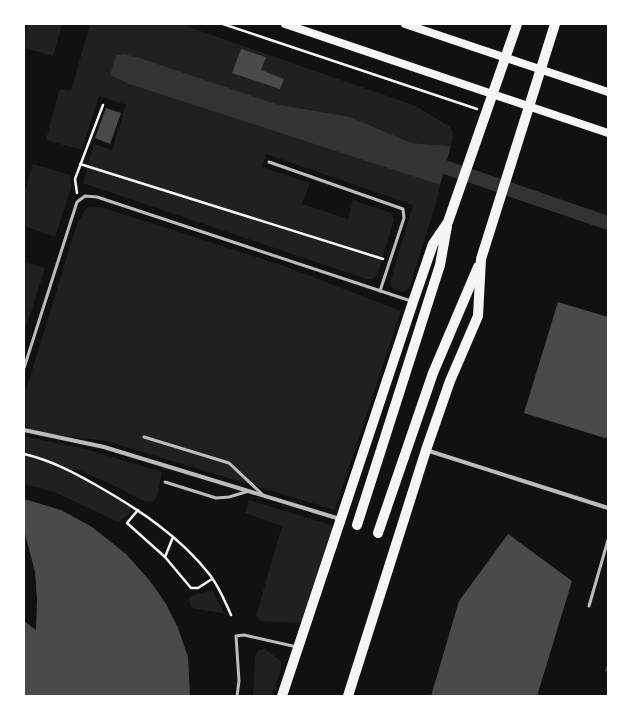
<svg xmlns="http://www.w3.org/2000/svg" width="632" height="720" font-family="Overpass,sans-serif">
<style>
.green{fill:#202020}
.water{fill:#333}
.lines{fill:none;stroke-linecap:round;stroke-linejoin:round}
.canal{stroke:#333;stroke-width:14}
.building{fill:#4a4a4a}
.path{stroke:#f5f5f5;stroke-width:2.5}
.service{stroke:#bcbcbc;stroke-width:3}
.minor{stroke:#bcbcbc;stroke-width:4}
.secondary{stroke:#f5f5f5;stroke-width:8}
.primary{stroke:#f5f5f5;stroke-width:10}
</style>
<rect width="100%" height="100%" fill="#111"/>
<g class="green">
<path d="M28 24H62L53 56 24 48V39Z"/>
<path d="M90 24H180L416 106 450 127 453 133 451 146 412 143 350 117 276 104 140 58 124 54 116 55 110 75 129 84 440 185 436 203 409 289 402 292 392 288 390 283 413 205 266 154 262 167 310 183 302 204 348 219 353 200 391 213 394 220 377 275 372 279H366L83 183 94 144 112 150 126 105 99 96 82 150 46 140 58 94 61 89 71 91Z"/>
<path d="M33 164 70 175 71 188 55 237 24 226V194Z"/>
<path d="M97 207 110 210 287 267 401 311 335 510 106 441 28 431 24 421V397L77 224 86 208Z"/>
<path d="M24 262 45 268 24 333Z"/>
<path d="M24 436 85 449 162 472 158 493 154 501 149 502 141 500 119 488 74 468 73 473 131 506 129 514 118 522 57 493 24 484Z"/>
<path d="M249 500 331 525 333 533 304 623 260 621 256 616 282 526 245 513Z"/>
<path d="M212 590 225 614 192 608 188 599 191 596Z"/>
<path d="M265 649 282 662 279 675 272 696H253L255 657 259 650Z"/>
</g>
<path class="water" d="M124 54 140 58 276 104 350 117 412 143 451 146 440 185 129 84 110 75 116 55Z"/>
<g class="lines">
<path class="canal" d="M427 161 608 223"/>
</g>
<g class="building">
<path d="M241 49 266 57 261 70 284 79 280 89 232 73Z"/>
<path d="M106 108 121 113 110 144 95 138Z"/>
<path d="M558 302 608 317V439L524 413Z"/>
<path d="M24 499 61 510 92 527 126 554 150 581 166 604 178 628 188 657 190 696H24V621L36 630 37 600 35 572 24 530Z"/>
<path d="M508 534 572 581 537 696H431L459 601Z"/>
<path d="M608 662V672L605 671Z"/>
</g>
<g class="lines">
<g class="path">
<path d="M223 24 477 109"/>
<path d="M80 164 383 259"/>
<path d="M77 193 75 179 103 105"/>
<path d="M24 454C50 460 73 472 96 485 138 509 180 536 210 575 219 587 225 601 231 615"/>
<path d="M138 510 127 523 165 557 191 588H198L212 579"/>
<path d="M165 557 173 537"/>
</g>
<g class="service">
<path d="M269 162 403 209 404 218 380 291"/>
<path d="M24 368 77 202 85 196 97 197 411 301"/>
<path d="M144 437 229 463 262 494"/>
<path d="M165 482 216 498 229 497 249 491"/>
<path d="M589 606 608 540"/>
<path d="M237 696 239 681 236 636 244 635 297 647"/>
</g>
<g class="minor">
<path d="M24 430 104 447 340 519"/>
<path d="M426 450 608 508"/>
</g>
<g class="secondary">
<path d="M285 24 608 133"/>
<path d="M405 24 608 92"/>
</g>
<g class="primary">
<path d="M357 525 440 265 447 226"/>
<path d="M378 533 433 373 478 267"/>
<path d="M282 696 413 302 433 244 448 222 517 24"/>
<path d="M348 696 426 450 450 381 478 316 481 259 555 24"/>
</g>
</g>
<rect width="632" height="720" fill="none" stroke="#ffffff" stroke-width="50"/>
</svg>
